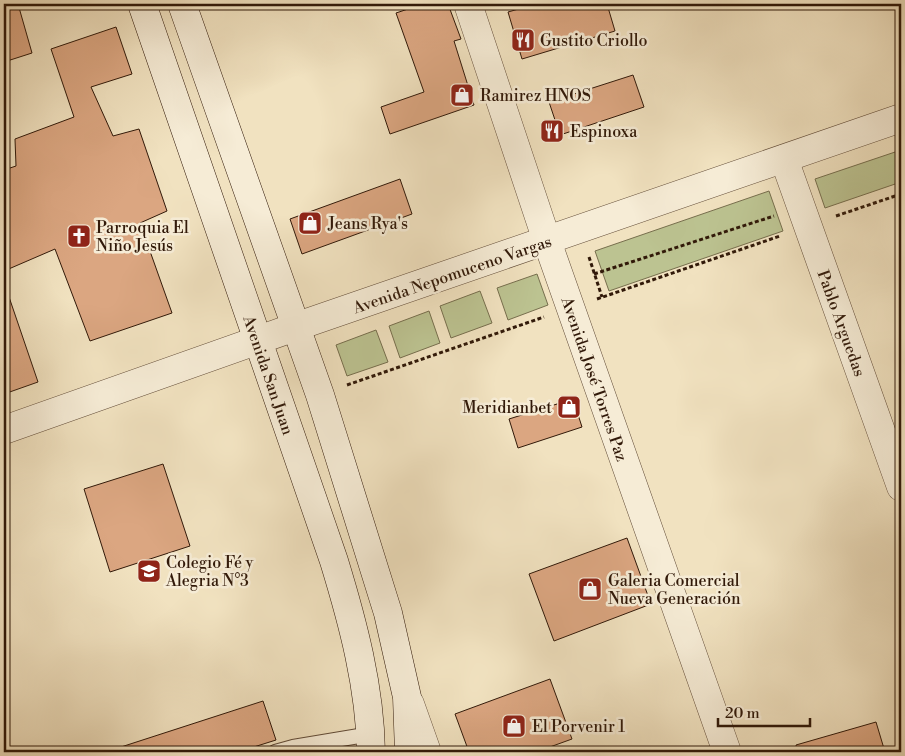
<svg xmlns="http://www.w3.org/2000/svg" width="905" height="756" font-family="'Libre Bodoni',serif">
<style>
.green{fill:#bcc391;stroke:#766e4d}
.building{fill:#dba681;stroke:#311909}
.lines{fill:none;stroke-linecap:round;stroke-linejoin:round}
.service-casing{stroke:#614b37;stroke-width:16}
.minor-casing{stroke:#614b37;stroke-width:29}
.secondary-casing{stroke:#311909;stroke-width:29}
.path{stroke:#311909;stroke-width:3;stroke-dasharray:4 2.5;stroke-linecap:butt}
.service{stroke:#f6ecd6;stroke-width:14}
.minor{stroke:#f6ecd6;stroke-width:28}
.secondary{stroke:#f6ecd6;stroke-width:28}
.labels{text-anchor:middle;stroke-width:5;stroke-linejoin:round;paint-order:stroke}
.poi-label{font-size:16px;fill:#311909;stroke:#f6ecd6;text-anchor:start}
.street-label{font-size:16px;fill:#311909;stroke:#f6ecd6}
</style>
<rect width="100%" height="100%" fill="#f1e2c0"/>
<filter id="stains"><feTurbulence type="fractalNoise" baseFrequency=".004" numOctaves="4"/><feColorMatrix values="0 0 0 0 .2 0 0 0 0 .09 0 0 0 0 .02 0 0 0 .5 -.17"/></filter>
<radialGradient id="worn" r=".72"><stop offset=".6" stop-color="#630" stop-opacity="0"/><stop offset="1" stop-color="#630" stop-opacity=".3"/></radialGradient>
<g class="green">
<path d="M901 150V182L825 208 815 179Z"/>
<path d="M769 191 783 231 609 291 595 251Z"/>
<path d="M537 274 548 305 508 320 497 288Z"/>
<path d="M480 291 492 323 451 338 440 306Z"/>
<path d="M429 311 440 343 400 358 389 326Z"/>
<path d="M376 330 388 362 347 376 336 345Z"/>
</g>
<g class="building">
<path d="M4 4H18L32 53 4 62Z"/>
<path d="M423 4H448L461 39 454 41 474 105 390 134 381 107 424 92 396 13Z"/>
<path d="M536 4H607L615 31 522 59 508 12Z"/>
<path d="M116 27 132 74 91 87 113 136 139 129 167 211 140 223 172 313 90 341 55 249 4 271V170L16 166 15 139 74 117 51 49Z"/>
<path d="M633 75 644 107 560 135 549 102Z"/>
<path d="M400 179 412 214 302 254 290 219Z"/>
<path d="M8 294 38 382 4 394V295Z"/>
<path d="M573 399 582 427 518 448 509 419Z"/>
<path d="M163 464 190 546 110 572 84 489Z"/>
<path d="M627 538 651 604 554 641 529 574Z"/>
<path d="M550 679 572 739 536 752H469L455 714Z"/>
<path d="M263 701 276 740 238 752H122L121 747Z"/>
<path d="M876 722 885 752H797L796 745Z"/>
</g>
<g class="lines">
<g class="service-casing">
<path id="service" d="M275 752 293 747 371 734"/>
</g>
<g class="minor-casing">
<g id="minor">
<path d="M468 4 547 241 727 752"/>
<path d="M784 159 901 487"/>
<path d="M4 430 295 327 901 118"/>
<path d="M410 704 427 752"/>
</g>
</g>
<g class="secondary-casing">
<g id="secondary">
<path d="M142 4 334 561C353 623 370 687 371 752"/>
<path d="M182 4 320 395 388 613 407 697 409 752"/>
</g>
</g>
<g class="path">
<path d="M836 216 901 194"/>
<path d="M589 257 602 297"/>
<path d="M594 274 774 216"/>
<path d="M597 299 780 236"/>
<path d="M347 385 544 317"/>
</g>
<use href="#service" class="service"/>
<use href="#minor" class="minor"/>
<use href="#secondary" class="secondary"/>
</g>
<defs>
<g id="restaurant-square" transform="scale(1.25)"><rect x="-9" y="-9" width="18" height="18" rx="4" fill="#8f2418" stroke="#f6ecd6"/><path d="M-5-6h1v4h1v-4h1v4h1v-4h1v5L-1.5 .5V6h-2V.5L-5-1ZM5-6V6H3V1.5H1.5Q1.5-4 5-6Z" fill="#fff"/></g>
<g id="shop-square" transform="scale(1.25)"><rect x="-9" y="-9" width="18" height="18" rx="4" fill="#8f2418" stroke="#f6ecd6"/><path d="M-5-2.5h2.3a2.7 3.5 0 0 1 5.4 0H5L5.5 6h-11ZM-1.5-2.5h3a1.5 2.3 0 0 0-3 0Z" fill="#fff"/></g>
<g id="church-square" transform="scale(1.25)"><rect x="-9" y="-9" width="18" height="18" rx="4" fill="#8f2418" stroke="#f6ecd6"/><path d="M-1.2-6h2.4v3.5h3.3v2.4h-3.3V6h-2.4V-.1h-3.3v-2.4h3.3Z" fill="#fff"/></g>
<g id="school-square" transform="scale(1.25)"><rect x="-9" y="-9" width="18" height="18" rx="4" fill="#8f2418" stroke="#f6ecd6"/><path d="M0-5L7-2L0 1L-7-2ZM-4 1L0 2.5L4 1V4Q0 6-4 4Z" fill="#fff"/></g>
</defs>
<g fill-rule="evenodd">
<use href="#restaurant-square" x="523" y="40"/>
<use href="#shop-square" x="462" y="95"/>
<use href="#restaurant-square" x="552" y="131"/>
<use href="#shop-square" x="310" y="223"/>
<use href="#church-square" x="79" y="236"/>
<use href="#shop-square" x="569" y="407"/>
<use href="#school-square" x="149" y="571"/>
<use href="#shop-square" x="590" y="589"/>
<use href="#shop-square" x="514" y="726"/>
</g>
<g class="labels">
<g class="poi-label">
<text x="540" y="46">Gustito Criollo</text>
<text x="480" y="101">Ramirez HNOS</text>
<text x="570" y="137">Espinoxa</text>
<text x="328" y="229">Jeans Rya's</text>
<text x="96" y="233">Parroquia El<tspan x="96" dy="18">Niño Jesús</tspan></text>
<text x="552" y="413" text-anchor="end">Meridianbet</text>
<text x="166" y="568">Colegio Fé y<tspan x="166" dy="18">Alegria N°3</tspan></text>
<text x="608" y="586">Galeria Comercial<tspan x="608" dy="18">Nueva Generación</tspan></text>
<text x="532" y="732">El Porvenir 1</text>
</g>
<g class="street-label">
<text transform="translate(452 274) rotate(-19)" y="6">Avenida Nepomuceno Vargas</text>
<text transform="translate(842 323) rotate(70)" y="6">Pablo Arguedas</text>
<text transform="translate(269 375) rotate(71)" y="6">Avenida San Juan</text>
<text transform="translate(595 379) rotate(71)" y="6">Avenida José Torres Paz</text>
</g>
</g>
<rect width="905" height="756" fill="none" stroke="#f1e2c0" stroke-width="20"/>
<rect x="5" y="5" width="895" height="746" fill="none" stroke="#311909" stroke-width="2.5"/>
<rect x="10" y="10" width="885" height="736" fill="none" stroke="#311909"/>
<path d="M718 718v8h92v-8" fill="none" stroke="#311909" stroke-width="2.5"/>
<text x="725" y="718" font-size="15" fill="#311909" stroke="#f6ecd6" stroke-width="4" paint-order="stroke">20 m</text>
<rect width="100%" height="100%" filter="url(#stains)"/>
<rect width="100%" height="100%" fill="url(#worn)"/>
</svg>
